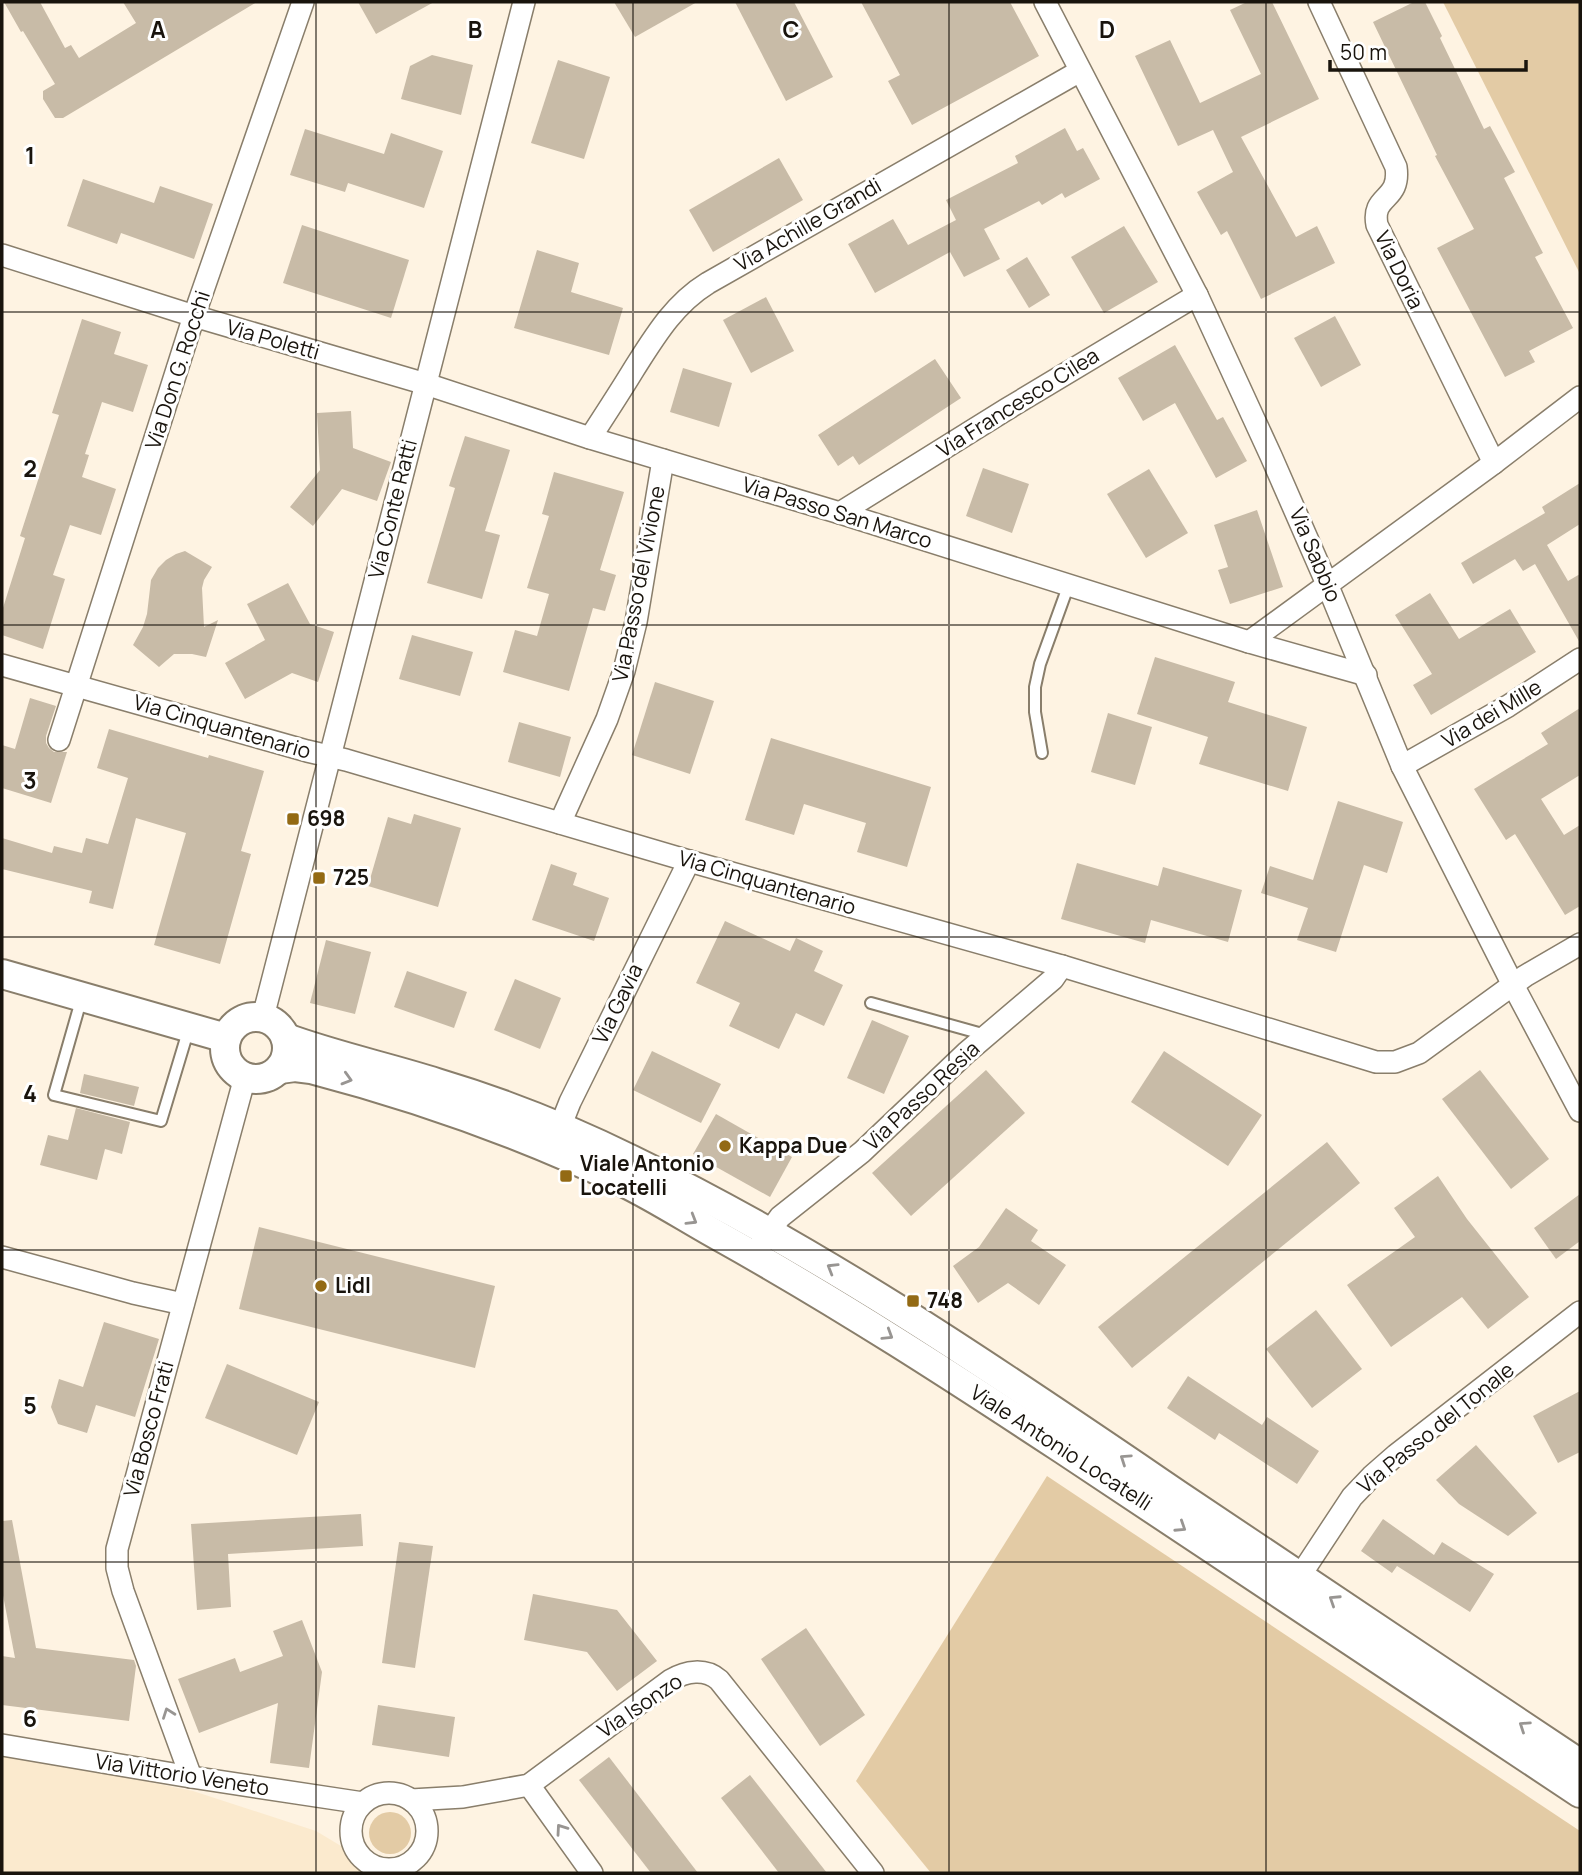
<svg xmlns="http://www.w3.org/2000/svg" width="1582" height="1875" font-family="Manrope,sans-serif">
<style>
.built{fill:#fbeace}
.green{fill:#e3cba5}
.building{fill:#c8bba7}
.lines{fill:none;stroke-linecap:round;stroke-linejoin:round}
.lane-casing{stroke:#897e6b;stroke-width:14}
.street-casing{stroke:#897e6b;stroke-width:24}
.secondary-casing{stroke:#897e6b;stroke-width:32}
.lane{stroke:#fff;stroke-width:10}
.street{stroke:#fff;stroke-width:21}
.secondary{stroke:#fff;stroke-width:28}
.oneway{stroke:#989592}
.grid{fill:none;stroke:#19140d;stroke-width:2;stroke-opacity:0.55}
.poi-dot{fill:#936a14;stroke:#fff;stroke-width:2.5}
.labels{text-anchor:middle;stroke-width:6;stroke-linejoin:round;paint-order:stroke}
.street-label{font-size:21px;fill:#19140d;stroke:#fff}
.poi-label{font-size:21px;font-weight:bold;fill:#19140d;stroke:#fff;text-anchor:start}
.grid-label{font-size:23px;text-anchor:middle;font-weight:bold;fill:#19140d;stroke:#fff;stroke-width:6;stroke-linejoin:round;paint-order:stroke}
</style>
<rect width="100%" height="100%" fill="#fef3e2"/>
<path class="built" d="M2 1752 193 1791 316 1831 386 1873H2Z"/>
<g class="green">
<path d="M1443 2H1580V274Z"/>
<path d="M1047 1476 1580 1831V1873H931L856 1781Z"/>
<circle cx="390" cy="1833" r="21"/>
</g>
<g class="building">
<path d="M4 2H40L65 48 71 45 79 58 136 23 123 2H257L63 118H55L43 99V91L55 84 23 31 21 32Z"/>
<path d="M358 2H434L376 34Z"/>
<path d="M614 2H697L635 37Z"/>
<path d="M735 2H794L833 77 786 101Z"/>
<path d="M861 2H1010L1039 56 912 125 888 81 900 75Z"/>
<path d="M1247 2H1272L1319 99 1241 137 1296 237 1317 226 1335 263 1261 299 1227 231 1221 235 1197 192 1233 172 1213 130 1178 146 1135 56 1170 40 1200 103 1261 74 1230 10Z"/>
<path d="M1414 2H1425L1442 36 1440 38 1484 129 1490 126 1515 172 1504 178 1543 253 1535 257 1573 328 1529 351 1535 362 1505 377 1437 248 1474 229 1435 156 1437 155 1373 22Z"/>
<path d="M432 55 473 65 461 115 401 99 410 66Z"/>
<path d="M558 60 610 77 584 159 531 143Z"/>
<path d="M1065 128 1077 151 1083 148 1100 179 1065 198 1062 193 1042 205 1039 201 984 229 1000 259 964 277 950 252 875 293 848 244 893 219 908 245 956 220 946 200 1018 163 1015 156Z"/>
<path d="M305 129 384 154 391 133 443 151 424 208 348 183 345 192 290 175Z"/>
<path d="M779 158 803 200 713 252 689 210Z"/>
<path d="M83 179 154 203 160 186 213 204 194 259 121 233 117 244 67 226Z"/>
<path d="M302 225 409 260 391 318 283 283Z"/>
<path d="M1124 226 1158 282 1104 313 1071 257Z"/>
<path d="M537 250 579 263 571 292 623 308 609 355 514 328Z"/>
<path d="M1027 257 1050 295 1029 308 1006 270Z"/>
<path d="M766 297 794 351 751 373 723 320Z"/>
<path d="M1335 316 1361 365 1321 387 1294 338Z"/>
<path d="M82 319 121 332 114 354 148 365 133 412 102 402 85 454 89 455 82 477 116 489 101 535 70 525 53 575 65 579 43 649 2 635V611L25 538 20 536 59 415 52 413Z"/>
<path d="M1175 345 1217 420 1223 417 1247 461 1216 478 1175 403 1143 421 1118 378Z"/>
<path d="M935 359 961 398 859 465 853 456 838 466 818 435Z"/>
<path d="M683 368 732 383 719 427 670 412Z"/>
<path d="M351 411 353 448 391 462 377 501 342 489 313 526 290 507 320 470 317 413Z"/>
<path d="M465 436 510 450 485 531 500 535 482 599 427 583 455 488 449 486Z"/>
<path d="M983 468 1029 484 1012 533 966 516Z"/>
<path d="M1149 469 1188 533 1146 558 1107 494Z"/>
<path d="M554 472 624 492 600 570 616 575 605 611 593 608 569 691 503 672 515 630 537 636 549 594 527 588 549 516 542 514Z"/>
<path d="M1580 483V524L1547 545 1568 581 1580 574V643L1535 564 1523 571 1515 559 1473 584 1461 563 1545 513 1542 507Z"/>
<path d="M1257 510 1283 587 1230 604 1218 570 1228 567 1214 525Z"/>
<path d="M185 551 212 567 204 580 202 588 204 627 218 620 206 657 192 654H174L159 667 133 645 143 627 147 614 151 580 158 568 166 560 176 554Z"/>
<path d="M288 583 310 624 334 632 318 682 292 673 245 699 225 663 265 640 247 604Z"/>
<path d="M1430 593 1459 639 1510 609 1536 652 1431 715 1413 685 1432 674 1395 615Z"/>
<path d="M412 635 473 652 460 696 399 679Z"/>
<path d="M1155 657 1235 682 1228 702 1307 727 1288 791 1199 764 1208 737 1137 714Z"/>
<path d="M655 682 714 701 690 774 632 755Z"/>
<path d="M30 698 56 706 46 736V743L49 748 54 752H67L51 803 2 788V745L15 749Z"/>
<path d="M1580 708V775L1541 799 1564 835 1580 825V906L1565 915 1515 834 1506 840 1474 789 1548 744 1541 733Z"/>
<path d="M1108 713 1152 727 1135 785 1091 772Z"/>
<path d="M519 722 571 737 560 777 508 762Z"/>
<path d="M109 729 208 758 209 755 264 771 241 851 251 854 220 964 154 945 186 833 136 818 113 909 89 903 92 891 2 869V838L52 853 54 846 82 853 86 838 108 844 128 778 97 768Z"/>
<path d="M771 738 931 787 907 867 857 852 866 823 804 804 794 835 745 820Z"/>
<path d="M1338 801 1403 822 1387 873 1364 865 1336 952 1297 940 1308 908 1261 893 1270 866 1313 880Z"/>
<path d="M414 814 461 828 438 907 368 886 388 817 411 824Z"/>
<path d="M1077 863 1158 886 1163 867 1242 890 1228 942 1151 920 1145 943 1061 919Z"/>
<path d="M551 864 577 873 573 885 609 898 594 941 532 920Z"/>
<path d="M725 921 790 951 796 938 823 951 814 971 843 985 824 1026 796 1013 779 1049 729 1026 740 1003 696 983Z"/>
<path d="M326 940 371 952 355 1014 310 1003Z"/>
<path d="M407 971 467 992 454 1028 394 1007Z"/>
<path d="M515 979 561 998 540 1049 494 1030Z"/>
<path d="M872 1020 909 1036 884 1094 847 1078Z"/>
<path d="M652 1051 721 1084 701 1123 633 1090Z"/>
<path d="M1164 1051 1262 1115 1228 1166 1131 1102Z"/>
<path d="M986 1070 1025 1113 911 1216 872 1173Z"/>
<path d="M1480 1070 1549 1159 1511 1189 1442 1099Z"/>
<path d="M84 1074 139 1087 134 1106 80 1093Z"/>
<path d="M76 1108 130 1122 122 1154 105 1149 97 1180 40 1165 48 1135 68 1140Z"/>
<path d="M716 1114 792 1157 770 1197 693 1154Z"/>
<path d="M1327 1142 1360 1183 1132 1368 1098 1327Z"/>
<path d="M1438 1176 1467 1219 1529 1297 1488 1329 1462 1297 1391 1347 1347 1285 1415 1237 1394 1208Z"/>
<path d="M1580 1194V1241L1556 1259 1534 1228Z"/>
<path d="M1006 1208 1038 1230 1031 1241 1066 1265 1039 1305 1008 1283 978 1303 953 1266 979 1247Z"/>
<path d="M259 1227 495 1286 475 1368 239 1309Z"/>
<path d="M1316 1310 1362 1369 1312 1408 1266 1349Z"/>
<path d="M104 1322 159 1339 135 1417 96 1405 87 1433 58 1424 51 1407 59 1379 83 1387Z"/>
<path d="M227 1364 319 1402 297 1455 205 1418Z"/>
<path d="M1188 1376 1262 1425 1267 1417 1319 1451 1297 1484 1219 1433 1215 1440 1167 1408Z"/>
<path d="M1580 1391V1452L1558 1463 1533 1416Z"/>
<path d="M1476 1445 1537 1513 1508 1536 1459 1504 1436 1480Z"/>
<path d="M361 1514 363 1546 228 1554 231 1607 197 1610 191 1524Z"/>
<path d="M1383 1519 1434 1555 1442 1542 1494 1574 1470 1612 1397 1566 1392 1573 1361 1551Z"/>
<path d="M12 1520 36 1648 134 1660 136 1666 129 1721 2 1705V1656L15 1658 2 1590V1521Z"/>
<path d="M399 1542 433 1546 415 1668 382 1663Z"/>
<path d="M533 1594 617 1610 657 1661 617 1691 587 1652 524 1640Z"/>
<path d="M302 1620 322 1672 309 1768 270 1763 278 1703 199 1733 178 1679 235 1658 240 1672 283 1656 273 1631Z"/>
<path d="M806 1628 865 1715 820 1746 761 1659Z"/>
<path d="M378 1705 455 1717 449 1757 372 1745Z"/>
<path d="M609 1757 698 1873H651L579 1780Z"/>
<path d="M750 1775 827 1873H779L721 1798Z"/>
</g>
<g class="lines">
<g class="lane-casing">
<g id="lane">
<path d="M1042 753 1035 712V687L1040 664 1069 584"/>
<path d="M82 997 54 1095 161 1121 189 1028"/>
<path d="M871 1003 986 1035"/>
</g>
</g>
<g class="street-casing">
<g id="street">
<path d="M1045 2 1197 295 1271 456 1327 584 1402 766 1513 985 1580 1111"/>
<path d="M1319 2 1396 167C1401 202 1371 194 1377 225L1494 463"/>
<path d="M2 255 194 316 426 384 590 438 840 513 1249 642 1366 675"/>
<path d="M590 438C605 415 620 392 634 369 655 336 674 304 708 283L1080 71"/>
<path d="M840 513 1007 409 1197 295"/>
<path d="M1249 642 1494 463 1580 397"/>
<path d="M2 665 307 751 346 760 689 861 1062 966 1376 1062H1395L1419 1053 1525 976 1580 944"/>
<path d="M59 740 194 316 303 2"/>
<path d="M1402 766 1508 706 1580 659"/>
<path d="M560 823 607 719 624 671 636 622 663 460"/>
<path d="M263 1017 524 2"/>
<path d="M555 1140 570 1102 689 861"/>
<path d="M761 1244 780 1217 862 1152 966 1053 1053 979 1062 966"/>
<path d="M2 1257 133 1293 183 1304"/>
<path d="M1292 1588 1352 1497 1372 1476 1396 1455 1580 1312"/>
<path d="M2 1745 191 1777 363 1803"/>
<path d="M191 1777 123 1591 117 1568V1549L245 1077"/>
<path d="M529 1785 592 1873"/>
<circle cx="389" cy="1831" r="38"/>
<path d="M411 1800 463 1797 529 1785 671 1680C686 1671 705 1668 719 1680L873 1873"/>
</g>
</g>
<g class="secondary-casing">
<g id="secondary">
<path d="M2 974 226 1038"/>
<circle cx="256" cy="1048" r="31"/>
<path d="M286 1038C335 1056 387 1067 437 1083 504 1103 569 1129 632 1160 826 1254 1003 1376 1181 1497 1314 1587 1447 1675 1580 1764"/>
<path d="M280 1069 295 1067 311 1069C418 1097 523 1134 623 1182 658 1199 691 1221 726 1240 842 1305 953 1377 1064 1450 1237 1564 1408 1679 1580 1793"/>
</g>
</g>
<use href="#lane" class="lane"/>
<use href="#street" class="street"/>
<use href="#secondary" class="secondary"/>
</g>
<defs><path id="oneway-chevron" d="M-2-3.5L2.5 0L-2 3.5" fill="none" stroke-width="1.6" stroke-linecap="round" stroke-linejoin="round" transform="scale(1.75)"/></defs>
<g class="oneway">
<use href="#oneway-chevron" transform="translate(347 1079) rotate(16)"/>
<use href="#oneway-chevron" transform="translate(692 1220) rotate(31)"/>
<use href="#oneway-chevron" transform="translate(832 1268) rotate(-149)"/>
<use href="#oneway-chevron" transform="translate(888 1335) rotate(32)"/>
<use href="#oneway-chevron" transform="translate(1125 1459) rotate(-146)"/>
<use href="#oneway-chevron" transform="translate(1181 1527) rotate(33)"/>
<use href="#oneway-chevron" transform="translate(1334 1600) rotate(-147)"/>
<use href="#oneway-chevron" transform="translate(168 1713) rotate(-110)"/>
<use href="#oneway-chevron" transform="translate(1524 1726) rotate(-146)"/>
<use href="#oneway-chevron" transform="translate(561 1829) rotate(-125)"/>
</g>
<path class="grid" d="M316 2V1873M633 2V1873M949 2V1873M1266 2V1873M2 312H1580M2 625H1580M2 937H1580M2 1250H1580M2 1562H1580"/>
<g class="poi-dot">
<rect x="286" y="812" width="14" height="14" rx="3.5"/>
<rect x="312" y="871" width="14" height="14" rx="3.5"/>
<circle cx="725" cy="1146" r="7"/>
<rect x="559" y="1169" width="14" height="14" rx="3.5"/>
<circle cx="321" cy="1286" r="7"/>
<rect x="906" y="1294" width="14" height="14" rx="3.5"/>
</g>
<g class="labels">
<g class="street-label">
<text transform="translate(808 225) rotate(-30)" y="7">Via Achille Grandi</text>
<text transform="translate(1399 270) rotate(64)" y="7">Via Doria</text>
<text transform="translate(273 340) rotate(16)" y="7">Via Poletti</text>
<text transform="translate(178 370) rotate(-72)" y="7">Via Don G. Rocchi</text>
<text transform="translate(1018 403) rotate(-32)" y="7">Via Francesco Cilea</text>
<text transform="translate(393 509) rotate(-76)" y="7">Via Conte Ratti</text>
<text transform="translate(837 513) rotate(17)" y="7">Via Passo San Marco</text>
<text transform="translate(1315 555) rotate(67)" y="7">Via Sabbio</text>
<text transform="translate(639 584) rotate(-79)" y="7">Via Passo del Vivione</text>
<text transform="translate(1492 714) rotate(-31)" y="7">Via dei Mille</text>
<text transform="translate(222 727) rotate(16)" y="7">Via Cinquantenario</text>
<text transform="translate(767 883) rotate(16)" y="7">Via Cinquantenario</text>
<text transform="translate(618 1004) rotate(-64)" y="7">Via Gavia</text>
<text transform="translate(922 1096) rotate(-43)" y="7">Via Passo Resia</text>
<text transform="translate(1436 1428) rotate(-39)" y="7">Via Passo del Tonale</text>
<text transform="translate(149 1429) rotate(-75)" y="7">Via Bosco Frati</text>
<text transform="translate(1061 1448) rotate(33)" y="7">Viale Antonio Locatelli</text>
<text transform="translate(640 1706) rotate(-34)" y="7">Via Isonzo</text>
<text transform="translate(182 1775) rotate(9)" y="7">Via Vittorio Veneto</text>
</g>
<g class="poi-label">
<text x="307" y="826">698</text>
<text x="333" y="885">725</text>
<text x="739" y="1153">Kappa Due</text>
<text x="580" y="1171">Viale Antonio<tspan x="580" dy="24">Locatelli</tspan></text>
<text x="335" y="1293">Lidl</text>
<text x="927" y="1308">748</text>
</g>
</g>
<g class="grid-label">
<text x="158" y="38">A</text>
<text x="475" y="38">B</text>
<text x="791" y="38">C</text>
<text x="1107" y="38">D</text>
<text x="30" y="164">1</text>
<text x="30" y="477">2</text>
<text x="30" y="789">3</text>
<text x="30" y="1102">4</text>
<text x="30" y="1414">5</text>
<text x="30" y="1727">6</text>
</g>
<rect width="1582" height="1875" fill="none" stroke="#19140d" stroke-width="7"/>
<path d="M1330 60v10h196v-10" fill="none" stroke="#19140d" stroke-width="3.5"/>
<text x="1340" y="60" font-size="21" fill="#19140d" stroke="#ffffff" stroke-width="5" paint-order="stroke">50 m</text>
</svg>
